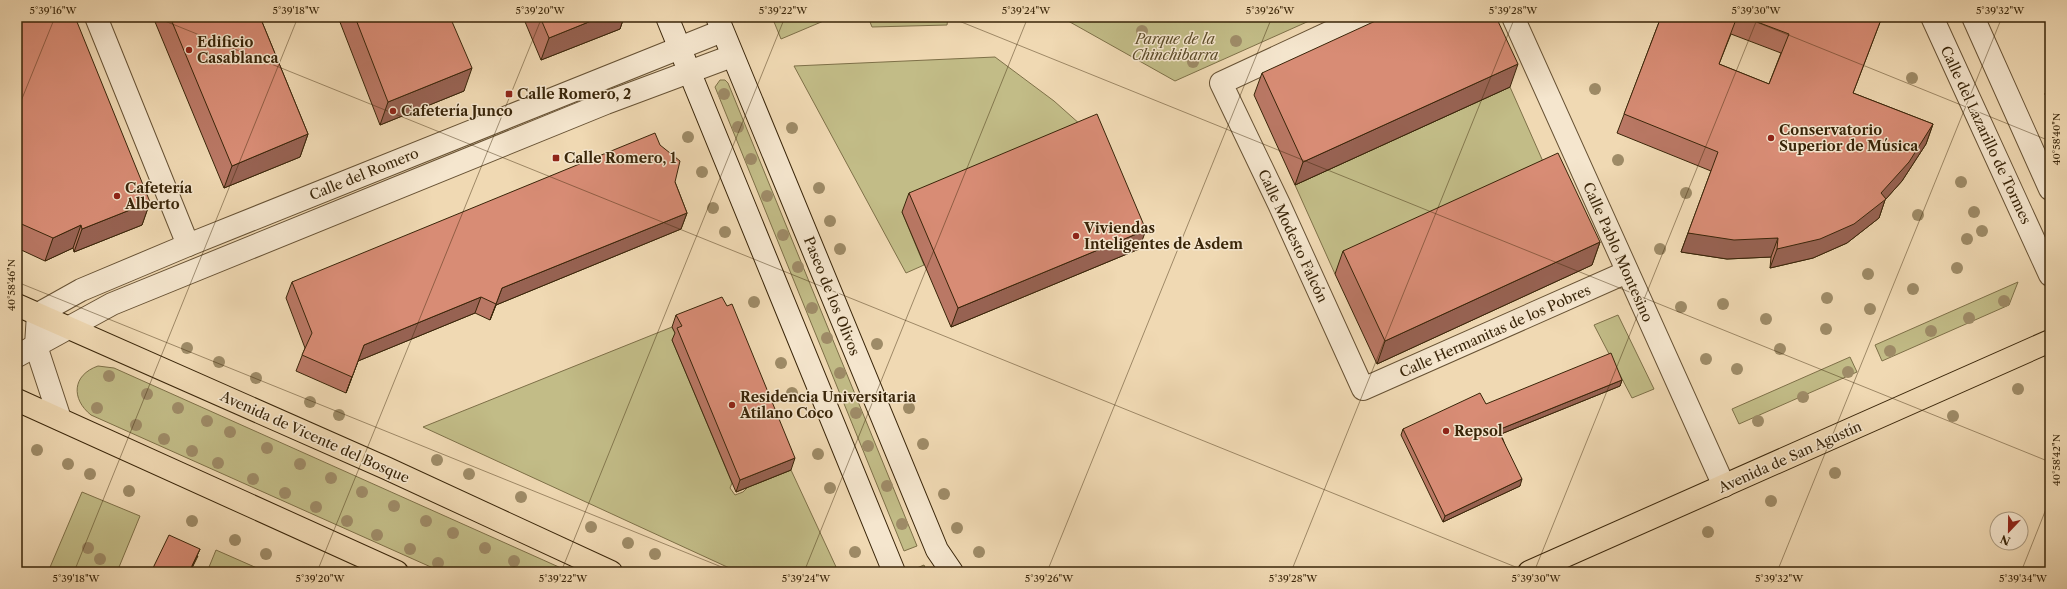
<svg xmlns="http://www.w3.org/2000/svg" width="2067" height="589" font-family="'Libre Caslon Text',serif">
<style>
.green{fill:#c2bc87;stroke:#7e7048}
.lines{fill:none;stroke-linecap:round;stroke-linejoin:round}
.street-casing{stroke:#675234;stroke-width:24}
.secondary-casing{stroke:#392509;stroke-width:24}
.primary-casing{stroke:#392509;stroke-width:24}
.highway-casing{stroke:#392509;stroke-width:24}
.street{stroke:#f5e6ce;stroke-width:22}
.secondary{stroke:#f5e6ce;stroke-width:22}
.primary{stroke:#f0d9b3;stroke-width:22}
.highway{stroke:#f0d9b3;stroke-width:22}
.tree{fill:#9e8b67}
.wall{fill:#ba7865;stroke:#392509;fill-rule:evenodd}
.shaded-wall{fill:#976252;stroke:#392509}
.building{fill:#d88c75;stroke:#392509}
.ticks{fill:none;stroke:#392509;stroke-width:1;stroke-opacity:0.45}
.poi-dot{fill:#8f2418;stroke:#f5e6ce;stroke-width:1.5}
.labels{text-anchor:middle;stroke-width:3;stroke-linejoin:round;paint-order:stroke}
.park-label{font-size:14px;font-style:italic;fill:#5b4b28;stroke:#f5e6ce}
.poi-label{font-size:14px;font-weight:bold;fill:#392509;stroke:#f5e6ce;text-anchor:start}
.street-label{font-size:14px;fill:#392509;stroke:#f5e6ce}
.neatline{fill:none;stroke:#392509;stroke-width:1.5}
.ticks-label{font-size:10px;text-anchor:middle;fill:#392509}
</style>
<rect width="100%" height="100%" fill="#f0d9b3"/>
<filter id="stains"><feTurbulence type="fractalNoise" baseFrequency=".005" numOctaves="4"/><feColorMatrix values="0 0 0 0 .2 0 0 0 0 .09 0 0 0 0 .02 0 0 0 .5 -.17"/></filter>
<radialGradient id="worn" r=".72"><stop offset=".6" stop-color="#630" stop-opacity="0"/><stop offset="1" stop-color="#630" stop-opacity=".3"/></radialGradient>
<g class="green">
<path d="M772 17H833L781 39Z"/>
<path d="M868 17H948L947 25 872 27Z"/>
<path d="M1061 17H1318L1175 81Z"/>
<path d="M995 57 1054 101 1081 125 902 212 924 265 906 273 794 66Z"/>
<path d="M720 80H725L728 83 917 546 904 551 715 87Z"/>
<path d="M1510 87 1545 166 1510 194 1335 274 1295 185Z"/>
<path d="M2018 282 2009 305 1882 361 1875 345Z"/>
<path d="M1618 315 1654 389 1632 398 1594 325Z"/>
<path d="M672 327 678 338 672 340 732 483 730 488 735 495 743 492 754 481 756 484 791 470 837 569 834 572H738L423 427Z"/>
<path d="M1850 357 1857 372 1739 424 1732 409Z"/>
<path d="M98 366 114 368 570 572H442L91 415C71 399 72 375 98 366Z"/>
<path d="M82 492 140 516 117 572H48Z"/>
<path d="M216 550 266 572H207Z"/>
<path d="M924 565 927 572H913L912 570Z"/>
</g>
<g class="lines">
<g class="street-casing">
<g id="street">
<path d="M96 17 188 245"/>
<path d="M1363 17 1221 83 1279 204 1363 389 1627 272"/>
<path d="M1513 17 1724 486"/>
<path d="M1932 17 2050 275"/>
<path d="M1973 17 2050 189"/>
<path d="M17 356 112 304 606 103 732 56"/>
<path d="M60 419 36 346 38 314 81 290 188 245 722 31"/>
</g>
</g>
<g class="secondary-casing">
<g id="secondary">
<path d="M667 17 894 572"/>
<path d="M717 17 937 550 952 572"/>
</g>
</g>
<g class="primary-casing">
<g id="primary">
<path d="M17 305 386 468 611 572"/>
<path d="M17 400 397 572"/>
</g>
</g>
<g class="highway-casing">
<path id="highway" d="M1529 572 2050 341"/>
</g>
<use href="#street" class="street"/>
<use href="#secondary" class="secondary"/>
<use href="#primary" class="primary"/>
<use href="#highway" class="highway"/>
</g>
<g class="tree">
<circle cx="1142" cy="31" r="6"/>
<circle cx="1236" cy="41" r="6"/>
<circle cx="1193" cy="62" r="6"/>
<circle cx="1912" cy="78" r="6"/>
<circle cx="1595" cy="89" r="6"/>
<circle cx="724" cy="94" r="6"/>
<circle cx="738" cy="127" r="6"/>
<circle cx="792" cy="128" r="6"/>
<circle cx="688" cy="137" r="6"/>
<circle cx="751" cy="159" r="6"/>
<circle cx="1618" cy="160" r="6"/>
<circle cx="702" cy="172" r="6"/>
<circle cx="1961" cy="182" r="6"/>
<circle cx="819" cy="188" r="6"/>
<circle cx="1686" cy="193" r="6"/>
<circle cx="767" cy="196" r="6"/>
<circle cx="713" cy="208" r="6"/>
<circle cx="1974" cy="212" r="6"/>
<circle cx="1918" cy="215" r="6"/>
<circle cx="830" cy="221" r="6"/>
<circle cx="1982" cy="231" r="6"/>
<circle cx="725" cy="232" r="6"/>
<circle cx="783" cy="235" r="6"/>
<circle cx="1967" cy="239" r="6"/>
<circle cx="840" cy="249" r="6"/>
<circle cx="1660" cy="249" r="6"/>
<circle cx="798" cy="267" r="6"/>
<circle cx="1957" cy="268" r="6"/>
<circle cx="1868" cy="274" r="6"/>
<circle cx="1913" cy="289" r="6"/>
<circle cx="1827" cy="298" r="6"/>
<circle cx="2004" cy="301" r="6"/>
<circle cx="754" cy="302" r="6"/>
<circle cx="1723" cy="304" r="6"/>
<circle cx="1681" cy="307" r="6"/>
<circle cx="812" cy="308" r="6"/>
<circle cx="1870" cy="309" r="6"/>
<circle cx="1969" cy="318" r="6"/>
<circle cx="1766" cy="319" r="6"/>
<circle cx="1826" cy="329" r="6"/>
<circle cx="1931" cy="331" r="6"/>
<circle cx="827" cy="338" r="6"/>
<circle cx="877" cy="344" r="6"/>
<circle cx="187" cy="348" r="6"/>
<circle cx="1780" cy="349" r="6"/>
<circle cx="1890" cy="351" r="6"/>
<circle cx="1706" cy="359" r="6"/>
<circle cx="219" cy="362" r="6"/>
<circle cx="781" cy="363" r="6"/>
<circle cx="1737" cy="369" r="6"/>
<circle cx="1848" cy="372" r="6"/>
<circle cx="840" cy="373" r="6"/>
<circle cx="109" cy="376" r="6"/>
<circle cx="256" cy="378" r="6"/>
<circle cx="2018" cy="389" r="6"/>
<circle cx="792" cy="393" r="6"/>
<circle cx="147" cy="394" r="6"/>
<circle cx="1803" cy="397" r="6"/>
<circle cx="310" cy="402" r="6"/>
<circle cx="97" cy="408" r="6"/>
<circle cx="178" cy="408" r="6"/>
<circle cx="909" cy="408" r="6"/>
<circle cx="856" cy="413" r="6"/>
<circle cx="339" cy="415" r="6"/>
<circle cx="1953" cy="416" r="6"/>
<circle cx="207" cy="421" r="6"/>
<circle cx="1758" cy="421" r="6"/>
<circle cx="136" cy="425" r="6"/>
<circle cx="230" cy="432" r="6"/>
<circle cx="164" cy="439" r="6"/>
<circle cx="923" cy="444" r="6"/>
<circle cx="868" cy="446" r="6"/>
<circle cx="267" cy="448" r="6"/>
<circle cx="37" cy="450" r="6"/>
<circle cx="192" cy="451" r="6"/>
<circle cx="818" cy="454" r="6"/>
<circle cx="437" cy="460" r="6"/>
<circle cx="218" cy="463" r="6"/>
<circle cx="68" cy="464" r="6"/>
<circle cx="300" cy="464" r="6"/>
<circle cx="1835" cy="473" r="6"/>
<circle cx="90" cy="474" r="6"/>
<circle cx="469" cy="474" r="6"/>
<circle cx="331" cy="478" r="6"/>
<circle cx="253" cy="479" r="6"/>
<circle cx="887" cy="486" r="6"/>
<circle cx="830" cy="488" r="6"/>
<circle cx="129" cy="491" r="6"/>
<circle cx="362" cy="492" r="6"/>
<circle cx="285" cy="493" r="6"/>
<circle cx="944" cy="494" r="6"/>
<circle cx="521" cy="497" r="6"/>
<circle cx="1771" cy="501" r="6"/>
<circle cx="394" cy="506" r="6"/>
<circle cx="316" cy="507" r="6"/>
<circle cx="192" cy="521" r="6"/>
<circle cx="347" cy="521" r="6"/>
<circle cx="426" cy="521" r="6"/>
<circle cx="902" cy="524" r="6"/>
<circle cx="591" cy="527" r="6"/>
<circle cx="957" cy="528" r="6"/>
<circle cx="1708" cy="532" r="6"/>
<circle cx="453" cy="533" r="6"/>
<circle cx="377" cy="535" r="6"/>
<circle cx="235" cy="540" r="6"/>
<circle cx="628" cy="543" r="6"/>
<circle cx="88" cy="548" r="6"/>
<circle cx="485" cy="548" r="6"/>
<circle cx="410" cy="549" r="6"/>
<circle cx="855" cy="552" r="6"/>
<circle cx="979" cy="552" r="6"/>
<circle cx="266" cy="554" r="6"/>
<circle cx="655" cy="554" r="6"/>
<circle cx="100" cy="559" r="6"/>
<circle cx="514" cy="561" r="6"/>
<circle cx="438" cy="563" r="6"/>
</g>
<g class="wall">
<path d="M153 17H260L308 134 300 157 224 188Z"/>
<path d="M338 17H450L464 91 380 125Z"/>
<path d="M523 17H624L620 29 541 60Z"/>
<path d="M1661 17H1882L1853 93 1933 124 1926 144 1902 181 1885 200 1879 218 1847 243 1813 258 1770 268 1771 257 1727 259 1681 252 1711 171 1617 133ZM1731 34 1781 53 1769 84 1719 64Z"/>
<path d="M17 23 150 202 142 225 74 252 73 248 45 261 17 248Z"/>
<path d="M1262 73 1510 87 1295 185 1254 95Z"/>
<path d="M2050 80V106L2045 94Z"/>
<path d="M675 182 687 213 681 229 496 305 490 320 475 313 358 361 346 393 296 371 305 348 286 298 292 282Z"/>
<path d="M909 193 1139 249 951 327 902 212Z"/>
<path d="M1600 242 1592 265 1377 364 1335 274 1343 251Z"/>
<path d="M676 315 791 470 736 492 672 340 675 333 672 327Z"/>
<path d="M1622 380 1620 386 1501 434 1520 486 1443 522 1401 435 1403 429Z"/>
<path d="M198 556 190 572H152L153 568Z"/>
</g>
<g class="shaded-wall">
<path d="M601 17H624L620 29 541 60 549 38Z"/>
<path d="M1518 64 1510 87 1295 185 1303 162Z"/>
<path d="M472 68 464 91 380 125 388 102Z"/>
<path d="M1933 124 1926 144 1902 181 1885 200 1879 218 1847 243 1813 258 1770 268 1777 249Z"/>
<path d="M308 134 300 157 224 188 232 166Z"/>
<path d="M150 202 142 225 74 252 82 229Z"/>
<path d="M687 213 681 229 496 305 490 320 502 288Z"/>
<path d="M81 225 73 248 45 261 53 238Z"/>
<path d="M1146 230 1139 249 951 327 958 308Z"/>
<path d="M1688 233 1778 238 1771 257 1727 259 1681 252Z"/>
<path d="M1600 242 1592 265 1377 364 1385 341Z"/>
<path d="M481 297 475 313 358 361 346 393 364 345Z"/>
<path d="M1622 380 1620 386 1496 436 1498 430Z"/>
<path d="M795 458 791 470 736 492 740 480Z"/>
<path d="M1522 479 1520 486 1443 522 1445 516Z"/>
<path d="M200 549 190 572H189Z"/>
</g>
<g class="building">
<path d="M31 17H75L150 202 82 229 81 225 53 238 17 222V23Z"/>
<path d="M170 17H260L308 134 232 166Z"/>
<path d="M355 17H450L472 68 388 102Z"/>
<path d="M540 17H601L549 38Z"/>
<path d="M1384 17H1496L1518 64 1303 162 1262 73Z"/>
<path d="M1661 17H1737L1719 64 1769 84 1789 34 1744 17H1882L1853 93 1933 124 1909 162 1881 193 1886 199 1854 224 1820 239 1777 249 1778 238 1734 240 1688 233 1718 152 1624 114Z"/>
<path d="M1097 114 1146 230 958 308 909 193Z"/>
<path d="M655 133 660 145 680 161 675 182 687 213 502 288 496 304 481 297 364 345 352 377 302 355 312 333 292 282Z"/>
<path d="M1558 153 1600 242 1385 341 1343 251Z"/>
<path d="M722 297 727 306 732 304 795 458 740 480 677 328 682 326 676 315Z"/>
<path d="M1611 353 1622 380 1498 430 1522 479 1445 516 1403 429 1480 393 1486 404Z"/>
<path d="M169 535 200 549 189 572H162L153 568Z"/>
</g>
<path class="ticks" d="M155 17 1528 572M949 17 2050 462M1744 17 2050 141M17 111 55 17M17 282 734 572M74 572 298 17M317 572 542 17M561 572 785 17M804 572 1028 17M1047 572 1272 17M1291 572 1515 17M1534 572 1758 17M1777 572 2002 17M2021 572 2050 499"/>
<g class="poi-dot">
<circle cx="189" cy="50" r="4"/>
<rect x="505" y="90" width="8" height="8" rx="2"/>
<circle cx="393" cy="111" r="4"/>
<circle cx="1771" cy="138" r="4"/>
<rect x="552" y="154" width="8" height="8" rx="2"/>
<circle cx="117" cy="196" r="4"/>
<circle cx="1076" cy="236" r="4"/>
<circle cx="732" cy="405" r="4"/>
<circle cx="1446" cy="431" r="4"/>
</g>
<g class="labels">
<g class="park-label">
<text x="1175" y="44">Parque de la<tspan x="1175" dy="16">Chinchibarra</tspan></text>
</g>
<g class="poi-label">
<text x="197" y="47">Edificio<tspan x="197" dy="16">Casablanca</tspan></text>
<text x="517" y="99">Calle Romero, 2</text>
<text x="401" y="116">Cafetería Junco</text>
<text x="1779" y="135">Conservatorio<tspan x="1779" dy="16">Superior de Música</tspan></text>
<text x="564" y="163">Calle Romero, 1</text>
<text x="125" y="193">Cafetería<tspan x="125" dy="16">Alberto</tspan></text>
<text x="1084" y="233">Viviendas<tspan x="1084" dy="16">Inteligentes de Asdem</tspan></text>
<text x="740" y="402">Residencia Universitaria<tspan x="740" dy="16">Atilano Coco</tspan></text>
<text x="1454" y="436">Repsol</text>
</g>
<g class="street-label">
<text transform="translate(1986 135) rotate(65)" y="5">Calle del Lazarillo de Tormes</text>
<text transform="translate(364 174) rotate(-22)" y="5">Calle del Romero</text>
<text transform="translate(1293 236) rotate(65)" y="5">Calle Modesto Falcón</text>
<text transform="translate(1618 252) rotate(66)" y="5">Calle Pablo Montesino</text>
<text transform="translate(832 296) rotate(68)" y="5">Paseo de los Olivos</text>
<text transform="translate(1495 331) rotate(-24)" y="5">Calle Hermanitas de los Pobres</text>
<text transform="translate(315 437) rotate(24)" y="5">Avenida de Vicente del Bosque</text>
<text transform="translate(1790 457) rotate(-24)" y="5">Avenida de San Agustín</text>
</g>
</g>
<rect width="2067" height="589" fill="none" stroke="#f0d9b3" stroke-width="44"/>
<g transform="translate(2009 531) rotate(202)"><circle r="19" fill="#f5e6ce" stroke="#aa997f"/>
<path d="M0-3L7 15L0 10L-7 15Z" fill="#8f2418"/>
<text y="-6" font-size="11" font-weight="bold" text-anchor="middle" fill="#392509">N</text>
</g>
<rect x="22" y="22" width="2023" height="545" class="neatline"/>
<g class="ticks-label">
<text x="53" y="14">5°39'16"W</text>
<text x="296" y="14">5°39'18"W</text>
<text x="540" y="14">5°39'20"W</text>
<text x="783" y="14">5°39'22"W</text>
<text x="1026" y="14">5°39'24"W</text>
<text x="1270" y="14">5°39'26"W</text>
<text x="1513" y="14">5°39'28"W</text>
<text x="1756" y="14">5°39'30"W</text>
<text x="2000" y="14">5°39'32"W</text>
<text transform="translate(2056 139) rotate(-90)" y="4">40°58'40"N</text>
<text transform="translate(11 285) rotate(-90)" y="4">40°58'46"N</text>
<text transform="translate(2056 460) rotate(-90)" y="4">40°58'42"N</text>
<text x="76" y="582">5°39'18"W</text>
<text x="320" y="582">5°39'20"W</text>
<text x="563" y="582">5°39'22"W</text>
<text x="806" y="582">5°39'24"W</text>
<text x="1049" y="582">5°39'26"W</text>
<text x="1293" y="582">5°39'28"W</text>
<text x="1536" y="582">5°39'30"W</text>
<text x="1779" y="582">5°39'32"W</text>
<text x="2023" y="582">5°39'34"W</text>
</g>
<rect width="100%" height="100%" filter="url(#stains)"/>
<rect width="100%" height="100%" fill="url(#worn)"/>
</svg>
